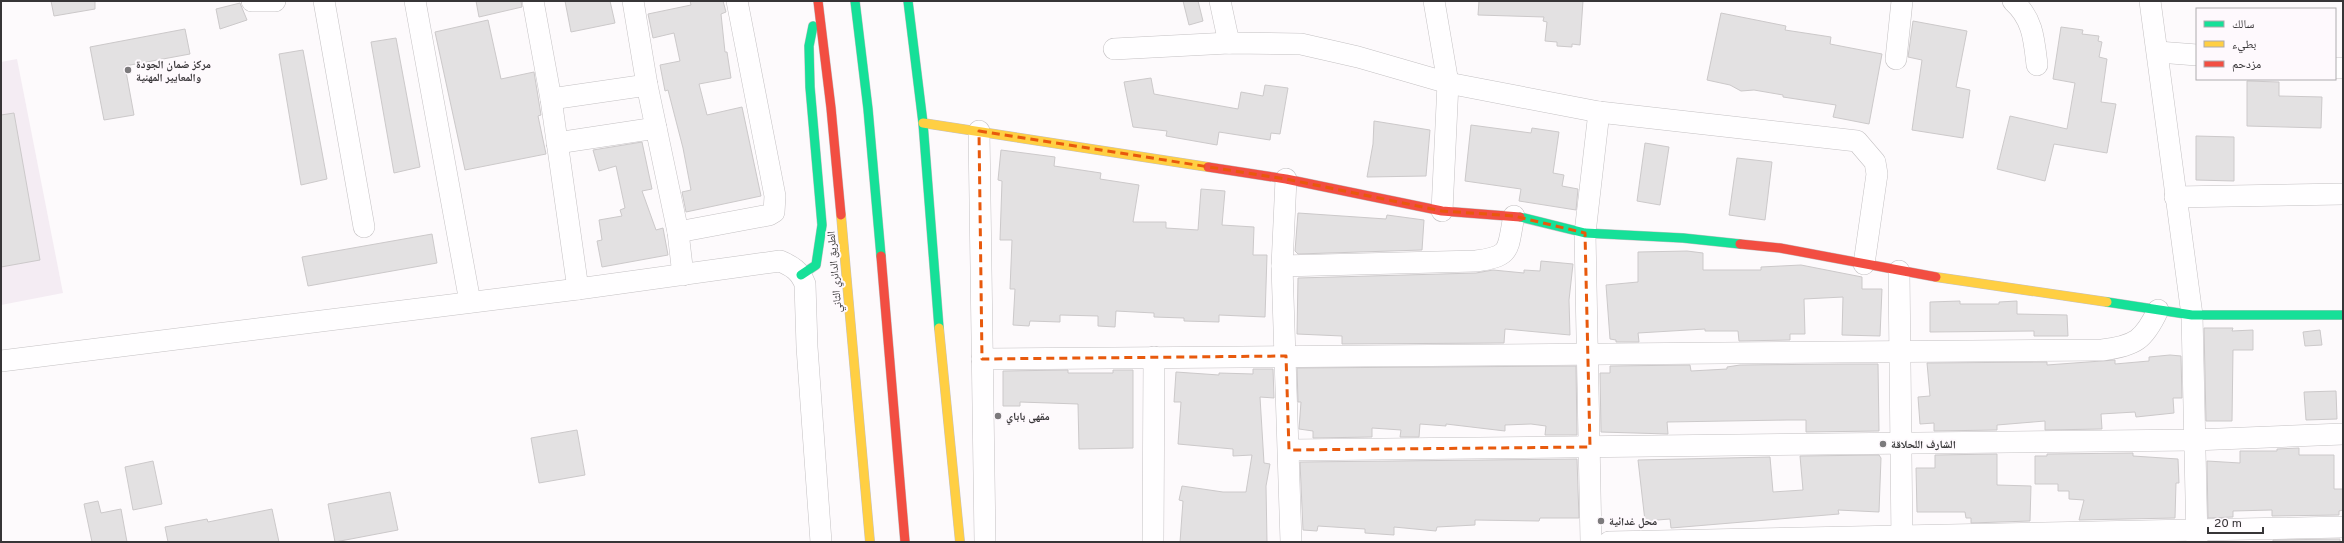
<svg xmlns="http://www.w3.org/2000/svg" width="2344" height="543" font-family="Overpass,'Noto Naskh Arabic',sans-serif">
<style>
.built{fill:#f4ecf3}
.building{fill:#e3e1e2;stroke:#ccc9ca}
.lines{fill:none;stroke-linecap:round;stroke-linejoin:round}
.street-casing{stroke:#c4c1c3;stroke-width:22}
.fast-casing{stroke:#c4c1c3;stroke-width:10}
.slow-casing{stroke:#c4c1c3;stroke-width:10}
.jam-casing{stroke:#c4c1c3;stroke-width:10}
.street{stroke:#fffeff;stroke-width:21}
.fast{stroke:#16e098;stroke-width:9}
.slow{stroke:#ffcf43;stroke-width:9}
.jam{stroke:#f24e42;stroke-width:9}
.marked{fill:none;stroke:#e8590c;stroke-width:3;stroke-dasharray:8 5;stroke-linejoin:round}
.poi-dot{fill:#7c7a7c;stroke:#fef9fd;stroke-width:1.5}
.labels{text-anchor:middle;stroke-width:4;stroke-linejoin:round;paint-order:stroke}
.poi-label{font-size:11px;font-weight:bold;fill:#373537;stroke:#fef9fd;text-anchor:start}
.street-label{font-size:11px;fill:#373537;stroke:#fef9fd}
</style>
<rect width="100%" height="100%" fill="#fdfafc"/>
<path class="built" d="M17 59 63 293 1 305V62Z"/>
<g class="building">
<path d="M51 1H95V9L54 16Z"/>
<path d="M476 1H521L522 7 479 17Z"/>
<path d="M565 1H610L615 23 571 32Z"/>
<path d="M690 1H723L726 12 721 14 725 52H727L731 78 699 84 707 115 742 107 761 196 686 212 682 192 691 190 683 148 668 90 665 91 660 65 680 61 674 33 653 38 648 14 691 5Z"/>
<path d="M1183 1H1198L1203 21 1189 25Z"/>
<path d="M1479 1H1583L1580 45 1572 44V47L1557 46V42L1545 41 1547 22 1543 21 1544 17 1478 15Z"/>
<path d="M240 3 247 20 220 29 216 9Z"/>
<path d="M1721 13 1786 26 1785 30 1831 37 1830 44 1882 54 1869 124 1833 117 1836 105 1783 97V95L1754 90 1741 91 1730 85 1707 80Z"/>
<path d="M488 20 501 79 534 72 541 115 538 116 546 154 465 170 435 32Z"/>
<path d="M1913 21 1967 31 1956 87 1970 90 1963 138 1912 130 1922 60 1908 57Z"/>
<path d="M2061 27 2083 30 2082 34 2099 36 2098 41 2102 42 2099 57 2107 59 2101 102 2116 104 2107 153 2054 144 2045 181 1997 169 2010 116 2067 129 2075 83 2053 79Z"/>
<path d="M185 29 190 54 125 66 134 115 104 120 90 47Z"/>
<path d="M396 38 420 167 394 173 371 42Z"/>
<path d="M303 50 327 179 301 185 279 54Z"/>
<path d="M1151 78 1154 94 1238 109 1241 92 1263 96 1265 85 1288 88 1280 134 1271 133 1270 140 1219 132 1217 145 1166 136 1167 131 1133 127 1124 82Z"/>
<path d="M2247 81 2279 82V96L2322 97 2321 128 2247 126Z"/>
<path d="M14 113 40 260 1 267V115Z"/>
<path d="M1374 121 1430 130 1426 176 1367 177 1373 144Z"/>
<path d="M1471 125 1531 133 1532 128 1559 132 1553 173 1564 175 1562 186 1578 189 1576 210 1519 201 1521 189 1465 181Z"/>
<path d="M2196 136 2234 137V181L2196 180Z"/>
<path d="M642 142 652 189 642 191 656 230 663 228 668 255 602 267 597 241 602 240 599 220 622 216 620 210 625 208 616 166 599 171 593 150Z"/>
<path d="M1645 143 1669 147 1660 205 1637 201Z"/>
<path d="M1001 150 1055 157 1054 166 1101 173 1100 179 1139 185 1133 222H1166V228L1198 230 1201 189 1225 191 1222 225 1254 227 1253 255H1267L1265 317 1219 315V322L1184 321V318L1154 317V313L1116 311 1115 327 1098 326V316L1060 315V322L1030 321 1029 326 1013 325 1015 289H1010L1012 240H1000L1002 181 998 180Z"/>
<path d="M1737 158 1772 162 1765 220 1729 215Z"/>
<path d="M1298 213 1386 219 1387 215 1424 220 1422 250 1298 254 1295 251Z"/>
<path d="M432 234 437 263 308 286 302 257Z"/>
<path d="M1687 251 1703 253V270H1761V267L1801 265 1862 277V289H1882L1880 336 1842 335 1843 297 1804 299 1805 334H1790V340L1739 341 1738 331H1705V329L1638 333 1639 342H1616V340L1610 339 1606 285 1638 282V252Z"/>
<path d="M1541 261 1573 264 1569 300 1570 335 1505 329 1504 343 1342 344V336L1297 334 1298 278 1476 273 1493 270 1524 273V270L1540 271Z"/>
<path d="M1960 301V304H1999V302L2017 301V314L2067 315 2068 336H2034V331L1930 332V302Z"/>
<path d="M2204 328H2233L2232 331 2253 330V350H2233L2232 421H2206Z"/>
<path d="M2320 330 2322 345 2305 346 2303 332Z"/>
<path d="M2170 355 2181 356 2182 398H2173L2174 413 2136 417 2135 412 2101 414 2102 429 2045 430V421L1997 425V430L1934 431V423L1920 424 1918 397 1930 396 1927 363 2047 362V365L2115 360V364L2149 361V357Z"/>
<path d="M1843 364H1878L1879 431 1806 432V420H1787L1667 422 1668 434 1601 432 1600 373H1610V366L1690 365 1691 371 1727 369V367L1740 365Z"/>
<path d="M1576 366 1577 435H1545L1546 426 1531 424 1505 425V431L1446 424V426L1420 424 1419 437H1400L1401 430 1372 428V437L1313 438V431L1299 429 1301 402H1298L1297 368Z"/>
<path d="M1253 369H1273L1274 398 1260 397 1264 463 1270 464 1266 486 1267 542H1180L1183 501 1179 500 1182 486 1223 492H1246L1252 455 1233 456V449L1178 444 1181 402H1174L1176 372 1219 375V373L1253 374Z"/>
<path d="M1068 370V373H1113V370H1133V448L1079 449 1078 404 1020 402V406H1003V371Z"/>
<path d="M2336 391 2337 419 2306 420 2304 392Z"/>
<path d="M577 430 585 475 539 483 531 438Z"/>
<path d="M2299 448V455H2334V489H2343V510L2339 511V515L2272 516V510L2233 511V517L2208 518 2207 461 2240 463V451H2277V449Z"/>
<path d="M2133 453V456L2178 459 2179 483H2176L2175 518 2079 520 2084 500 2069 499V491H2058V484H2035V456H2047V454Z"/>
<path d="M1997 454V485L2031 486 2030 521 1971 523V518H1966L1965 512H1917L1916 468H1935V455Z"/>
<path d="M1879 455 1881 458 1879 512 1838 510 1839 514 1671 528 1670 519 1645 521 1638 460 1770 457 1773 492 1803 490 1800 456Z"/>
<path d="M1577 459 1579 518H1540L1539 521 1475 520V525L1437 527 1436 531 1394 527V535L1365 533V529L1318 526 1317 531 1303 530 1300 462Z"/>
<path d="M153 461 162 504 133 510 125 467Z"/>
<path d="M390 492 398 530 335 542 328 504Z"/>
<path d="M98 501 101 513 121 509 127 542H92L84 504Z"/>
<path d="M272 509 279 542H168L165 527 207 519 208 522Z"/>
<path d="M2340 539V542H2273V540Z"/>
</g>
<g class="lines">
<g class="street-casing">
<g id="street">
<path d="M252 1H275"/>
<path d="M324 1 364 227"/>
<path d="M415 1 470 302"/>
<path d="M533 1 551 99 578 289"/>
<path d="M633 1 647 85 678 232 683 275"/>
<path d="M1220 1 1229 43"/>
<path d="M1434 1 1448 83 1442 211"/>
<path d="M2013 1C2033 19 2034 39 2037 65"/>
<path d="M2150 1 2192 315 2197 542"/>
<path d="M1114 49 1229 43 1301 44 1358 57 1448 83 1599 112 1857 141 1875 162 1877 174 1864 264"/>
<path d="M2158 52 2197 55"/>
<path d="M1896 59 1902 1"/>
<path d="M2335 68H2343"/>
<path d="M551 99 647 85"/>
<path d="M979 131 985 542"/>
<path d="M557 143 656 128"/>
<path d="M1286 179 1282 266 1291 542"/>
<path d="M2175 197 2343 194"/>
<path d="M678 232 769 215 774 212 775 196 737 1"/>
<path d="M1282 266 1476 261C1513 256 1507 249 1514 216"/>
<path d="M1899 271 1902 542"/>
<path d="M982 359 2102 350C2135 346 2144 340 2158 310"/>
<path d="M1 361 578 289 780 261C792 266 800 271 805 284L807 347 821 542"/>
<path d="M1289 450 2194 440 2343 434"/>
<path d="M1153 542 1154 357"/>
<path d="M1591 542 1585 233 1599 112"/>
<path d="M1609 542 2343 527"/>
</g>
</g>
<g class="fast-casing">
<g id="fast">
<path d="M855 1 868 109 881 256"/>
<path d="M908 1 923 123 939 328"/>
<path d="M1520 217 1585 233 1683 238 1740 244"/>
<path d="M801 275 816 265 822 225 810 87 809 46 813 26"/>
<path d="M2107 302 2192 315H2343"/>
</g>
</g>
<g class="slow-casing">
<g id="slow">
<path d="M923 123 1208 167"/>
<path d="M841 215 870 542"/>
<path d="M1936 277 2107 302"/>
<path d="M939 328 960 542"/>
</g>
</g>
<g class="jam-casing">
<g id="jam">
<path d="M818 1 831 108 841 215"/>
<path d="M1208 167 1286 179 1442 211 1520 217"/>
<path d="M1740 244 1780 248 1936 277"/>
<path d="M881 256 905 542"/>
</g>
</g>
<use href="#street" class="street"/>
<use href="#fast" class="fast"/>
<use href="#slow" class="slow"/>
<use href="#jam" class="jam"/>
</g>
<path class="marked" d="M979 131 1286 179 1442 211 1514 216 1585 233 1590 447 1289 450 1286 356 982 359Z"/>
<g class="poi-dot">
<circle cx="128" cy="70" r="4"/>
<circle cx="998" cy="416" r="4"/>
<circle cx="1883" cy="444" r="4"/>
<circle cx="1601" cy="521" r="4"/>
</g>
<g class="labels">
<g class="poi-label">
<text x="136" y="68">مركز ضمان الجودة<tspan x="136" dy="13">والمعايير المهنية</tspan></text>
<text x="1006" y="420">مقهى باباي</text>
<text x="1891" y="448">الشارف اللحلاقة</text>
<text x="1609" y="525">محل غدائية</text>
</g>
<g class="street-label">
<text transform="translate(834 272) rotate(-95)" y="4">الطريق الدائري الثاني</text>
</g>
</g>
<rect width="2344" height="543" fill="none" stroke="#373537" stroke-width="4"/>
<rect x="2196" y="8" width="140" height="72" fill="#fef9fd" stroke="#aeabae"/>
<rect x="2204" y="21" width="20" height="6" fill="#16e098" stroke="#aeabae"/>
<text x="2232" y="28" font-size="12" fill="#373537">سالك</text>
<rect x="2204" y="41" width="20" height="6" fill="#ffcf43" stroke="#aeabae"/>
<text x="2232" y="48" font-size="12" fill="#373537">بطيء</text>
<rect x="2204" y="61" width="20" height="6" fill="#f24e42" stroke="#aeabae"/>
<text x="2232" y="68" font-size="12" fill="#373537">مزدحم</text>
<path d="M2208 527v6h55v-6" fill="none" stroke="#373537" stroke-width="2"/>
<text x="2214" y="527" font-size="12" fill="#373537" stroke="#fef9fd" stroke-width="3" paint-order="stroke">20 m</text>
</svg>
